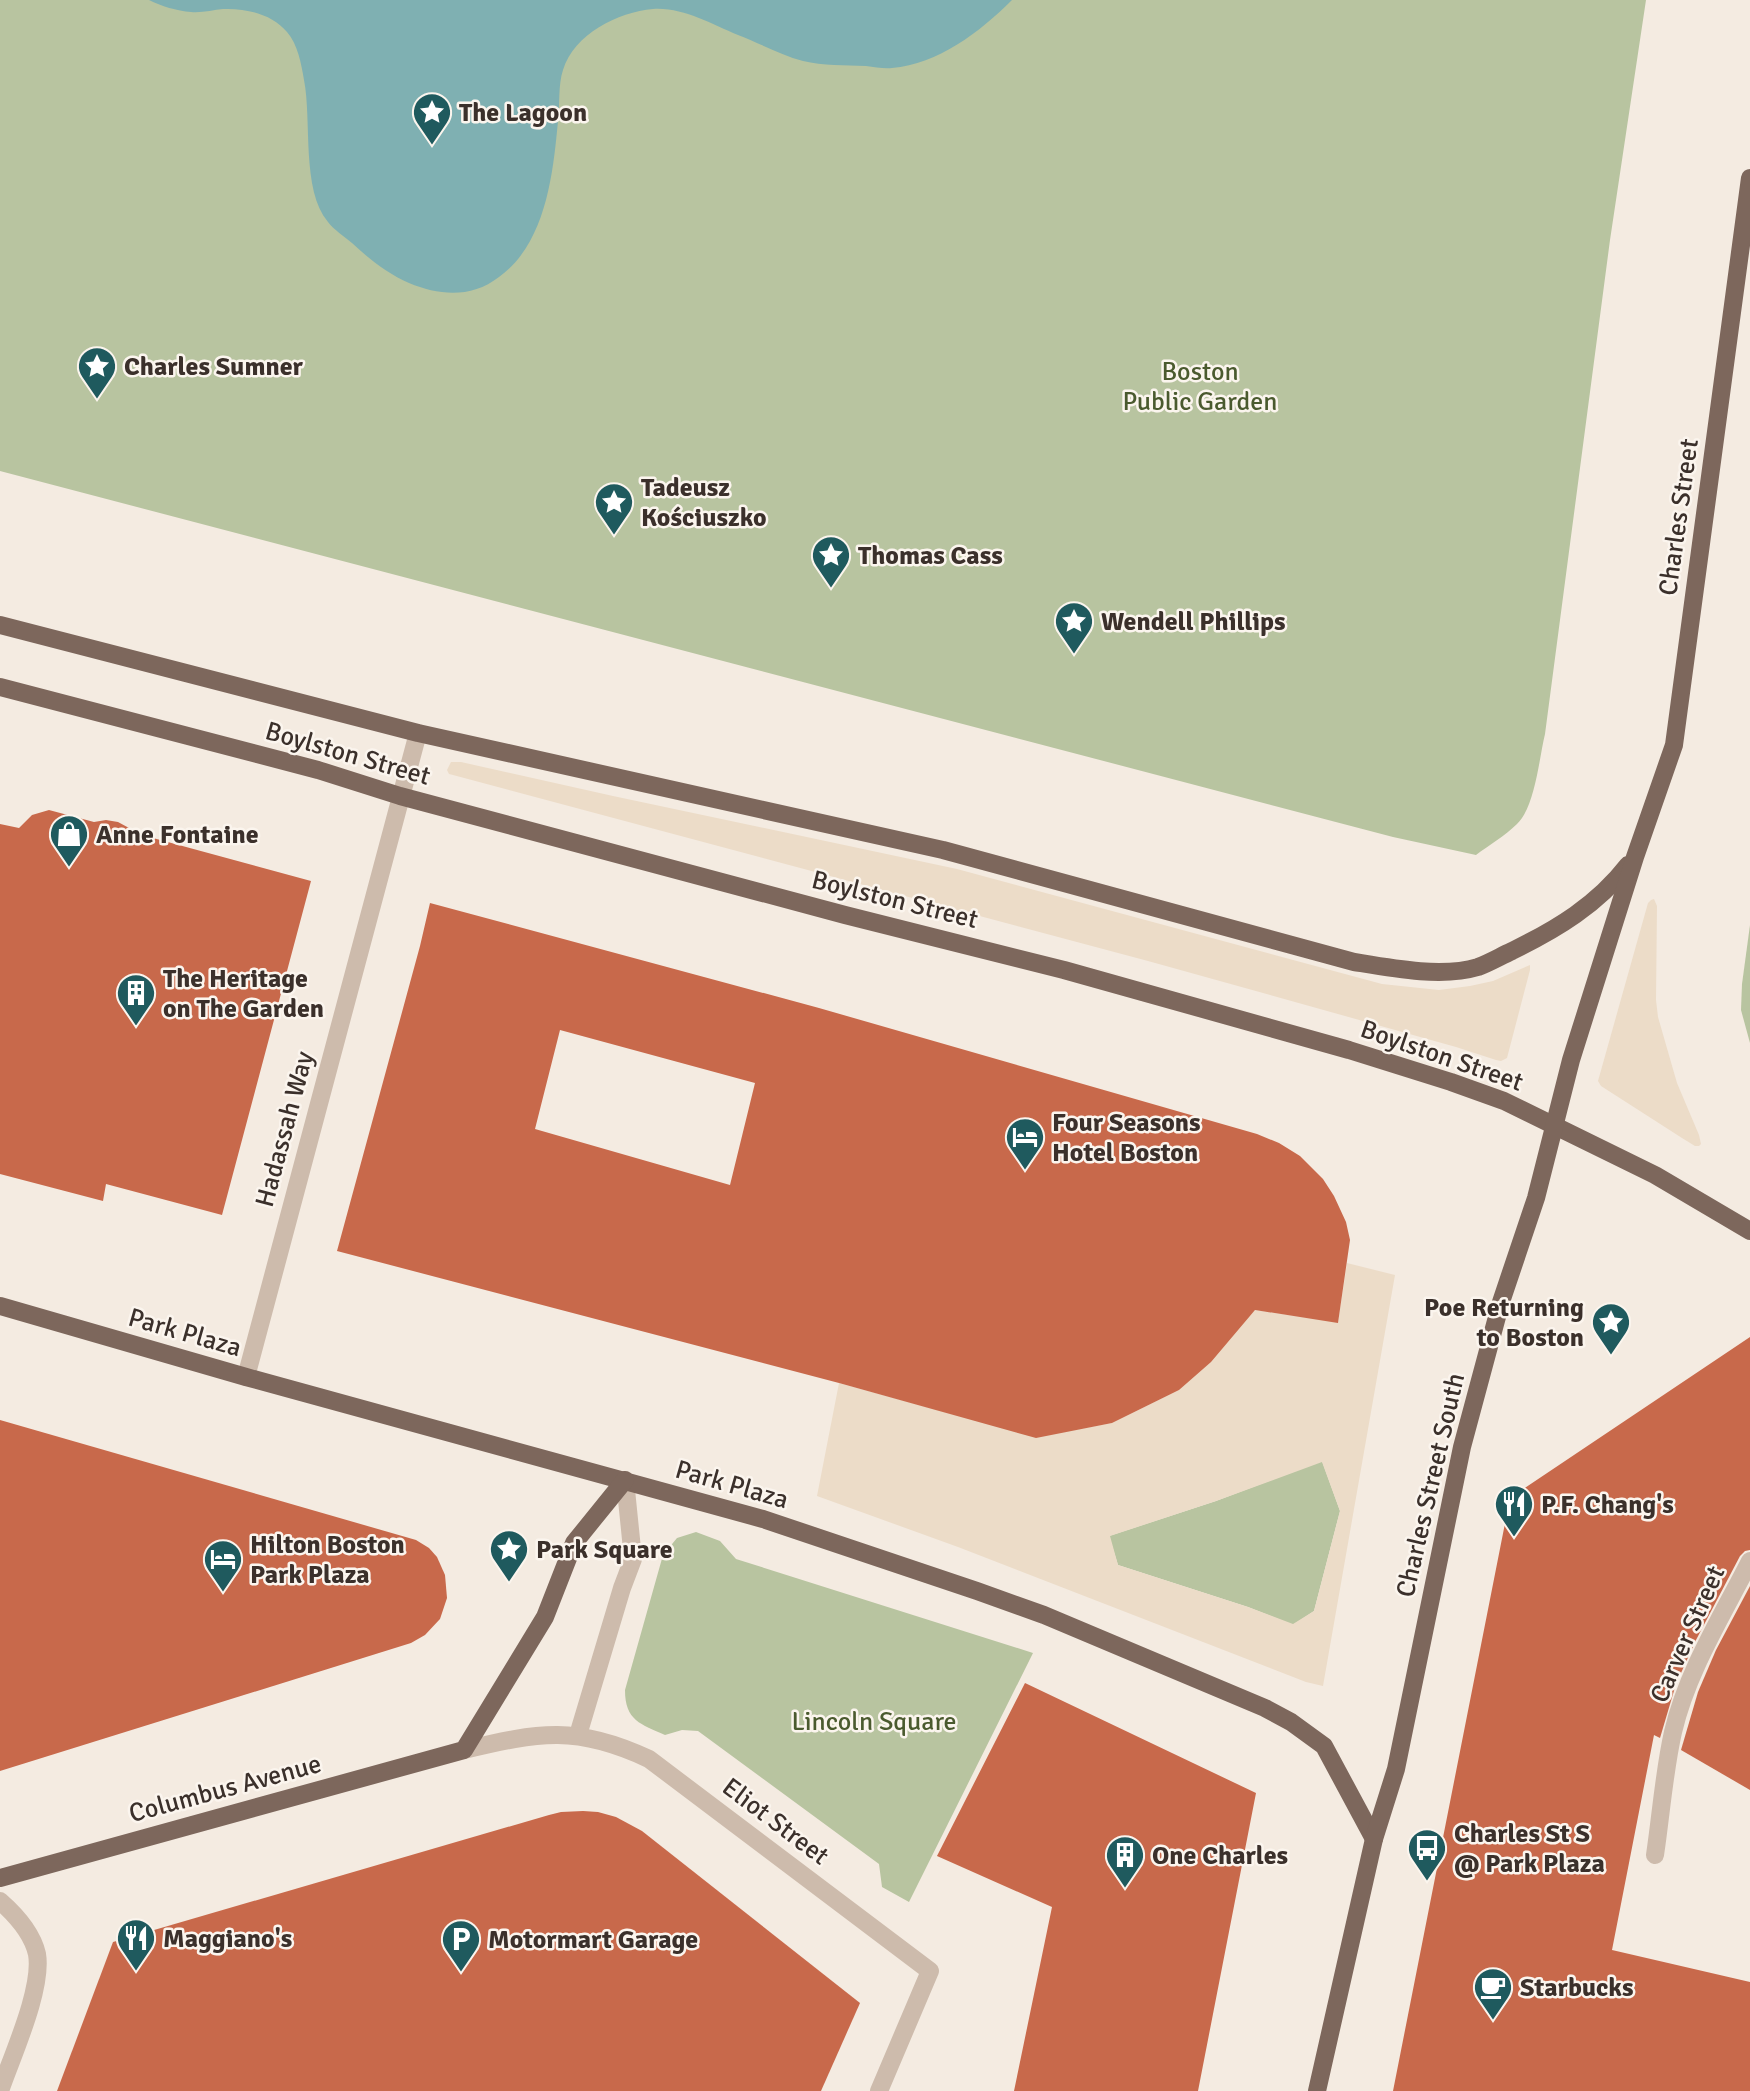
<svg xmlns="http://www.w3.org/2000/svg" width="1750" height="2091" font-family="Signika,sans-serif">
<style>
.green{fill:#b8c4a0}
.plaza{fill:#ecdcc8;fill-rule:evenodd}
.water{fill:#7fb0b2}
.building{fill:#c8694b;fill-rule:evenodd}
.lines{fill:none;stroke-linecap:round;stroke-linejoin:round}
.street{stroke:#cdbbac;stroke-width:18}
.primary{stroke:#7d675c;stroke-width:18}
.labels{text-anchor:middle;stroke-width:5;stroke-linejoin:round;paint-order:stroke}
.poi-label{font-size:26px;font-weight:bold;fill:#3b302b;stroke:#fbf5ee;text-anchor:start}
.park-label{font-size:26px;fill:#4a5a2e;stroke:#fbf5ee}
.street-label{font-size:26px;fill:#3b302b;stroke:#fbf5ee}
</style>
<rect width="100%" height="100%" fill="#f4ebe1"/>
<g class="green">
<path d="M0 0H1646L1610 240 1545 734C1539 759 1535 807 1517 824 1505 836 1489 845 1476 855L1393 837 0 471Z"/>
<path d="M1750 925V1043L1741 1010 1742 984Z"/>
<path d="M1322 1461 1340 1511 1314 1611 1293 1625 1248 1607 1118 1565 1109 1536 1216 1501Z"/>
<path d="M696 1532 720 1541 736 1559 1033 1653 909 1902 882 1887 879 1864 698 1731 682 1730 665 1735C641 1724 625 1721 625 1690L663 1555 677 1538Z"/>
</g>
<g class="plaza">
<path d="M451 762H461L613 796 957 869 1382 984 1439 990 1470 986 1493 981 1530 965V970L1507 1058 1501 1061 1496 1060 1456 1047 1148 961 453 775 449 774 447 770Z"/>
<path d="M1654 899 1657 906 1656 1000 1658 1017 1677 1083 1699 1135 1701 1144 1699 1146H1695L1682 1138 1601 1086 1598 1081 1648 903 1651 900Z"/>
<path d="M1347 1263 1395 1275 1323 1686 1306 1682 958 1547 817 1496 839 1383 1036 1437 1112 1423 1179 1390 1255 1310 1338 1322ZM1322 1462 1340 1511 1314 1611 1293 1624 1248 1607 1118 1565 1110 1536 1216 1501Z"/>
</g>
<path class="water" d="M149 0H1012C980 32 938 64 892 68 884 69 875 67 866 66 845 65 823 66 803 61 781 55 759 43 738 35 711 24 683 7 653 9 618 12 574 34 563 70 558 85 560 105 558 121 553 174 546 243 499 277 472 298 440 296 409 283 388 274 369 259 352 243 344 236 334 230 328 222 301 190 312 120 304 80 301 63 298 45 287 32 272 14 246 8 223 9 213 10 202 13 191 12 177 11 161 6 149 0Z"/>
<g class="building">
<path d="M49 810 94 822 106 820 118 822 142 835 311 881 222 1215 106 1184 103 1201 0 1174V824L19 828 32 815Z"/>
<path d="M430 903 819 1008 1257 1134 1279 1143 1300 1156 1323 1179 1334 1196 1346 1222 1350 1240 1338 1323 1255 1310 1211 1362 1179 1390 1112 1423 1036 1438 839 1383 337 1251 420 946ZM560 1030 755 1083 730 1185 535 1129Z"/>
<path d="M1750 1337V1550L1745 1551 1740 1556 1696 1640 1676 1684 1660 1738 1654 1735 1612 1950 1750 1982V2091H1393L1510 1498Z"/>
<path d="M0 1420 416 1540 429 1548 437 1557 445 1575 447 1598 440 1619 425 1635 411 1643 0 1771Z"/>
<path d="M1750 1586V1790L1681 1750 1698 1692 1716 1650Z"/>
<path d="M1025 1683 1256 1793 1198 2091H1014L1052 1907 937 1856Z"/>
<path d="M583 1811 598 1812 616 1817 642 1831 860 2003 821 2091H57L113 1942 549 1815 561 1812Z"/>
</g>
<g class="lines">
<g class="street">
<path d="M246 1377 418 733"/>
<path d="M578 1735 622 1588 633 1559 625 1480"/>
<path d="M464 1750C539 1732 577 1725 649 1759L930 1971 879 2091"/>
<path d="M1655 1855C1661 1815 1664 1772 1673 1732 1687 1672 1722 1616 1750 1561"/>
<path d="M0 1901C16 1915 32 1932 37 1954 43 1989 12 2056 0 2091"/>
</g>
<g class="primary">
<path d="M0 625 418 733 943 850 1354 962C1390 968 1442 978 1478 967 1489 963 1501 956 1512 951 1557 929 1597 905 1628 865"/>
<path d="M0 687 318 770 400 796 845 915 1064 970 1349 1050 1451 1082 1504 1101 1655 1175 1750 1231"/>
<path d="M0 1306 246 1377 763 1519 977 1591 1044 1615 1265 1708 1291 1722 1324 1746 1374 1839"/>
<path d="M0 1878 464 1750 545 1617 574 1543 625 1480"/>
<path d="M1317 2091 1374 1839 1396 1769 1462 1447 1501 1302 1536 1198 1571 1060 1635 857 1674 745 1750 178"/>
</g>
</g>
<defs>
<g id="sight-pin" transform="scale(2.0125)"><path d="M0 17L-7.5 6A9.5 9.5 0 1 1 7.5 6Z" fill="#1f5a5e" stroke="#fbf5ee"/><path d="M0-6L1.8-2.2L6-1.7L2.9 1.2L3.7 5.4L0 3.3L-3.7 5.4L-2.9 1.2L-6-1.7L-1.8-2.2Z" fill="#fff"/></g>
<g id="shop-pin" transform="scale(2.0125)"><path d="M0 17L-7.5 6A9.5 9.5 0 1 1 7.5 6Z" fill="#1f5a5e" stroke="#fbf5ee"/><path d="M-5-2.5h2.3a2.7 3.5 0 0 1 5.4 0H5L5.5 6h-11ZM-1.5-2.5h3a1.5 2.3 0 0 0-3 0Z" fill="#fff"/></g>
<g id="building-pin" transform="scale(2.0125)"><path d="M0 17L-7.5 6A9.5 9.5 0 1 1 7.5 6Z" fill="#1f5a5e" stroke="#fbf5ee"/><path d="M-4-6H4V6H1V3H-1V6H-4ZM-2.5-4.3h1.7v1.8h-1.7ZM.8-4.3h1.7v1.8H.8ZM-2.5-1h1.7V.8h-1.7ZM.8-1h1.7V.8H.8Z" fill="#fff"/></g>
<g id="hotel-pin" transform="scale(2.0125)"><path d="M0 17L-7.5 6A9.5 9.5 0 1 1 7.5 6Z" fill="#1f5a5e" stroke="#fbf5ee"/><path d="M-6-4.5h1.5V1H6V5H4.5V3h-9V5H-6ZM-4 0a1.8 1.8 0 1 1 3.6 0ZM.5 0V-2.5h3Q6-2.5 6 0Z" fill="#fff"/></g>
<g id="restaurant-pin" transform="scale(2.0125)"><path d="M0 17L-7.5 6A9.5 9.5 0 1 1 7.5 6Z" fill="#1f5a5e" stroke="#fbf5ee"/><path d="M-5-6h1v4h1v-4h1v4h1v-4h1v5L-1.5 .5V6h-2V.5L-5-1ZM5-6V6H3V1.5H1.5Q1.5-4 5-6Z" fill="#fff"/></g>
<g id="bus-pin" transform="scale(2.0125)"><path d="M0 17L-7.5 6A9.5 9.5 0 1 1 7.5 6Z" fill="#1f5a5e" stroke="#fbf5ee"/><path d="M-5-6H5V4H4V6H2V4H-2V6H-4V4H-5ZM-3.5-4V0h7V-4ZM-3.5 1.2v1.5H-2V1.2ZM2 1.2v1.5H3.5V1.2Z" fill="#fff"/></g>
<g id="parking-pin" transform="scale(2.0125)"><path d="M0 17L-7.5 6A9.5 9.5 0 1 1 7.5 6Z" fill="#1f5a5e" stroke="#fbf5ee"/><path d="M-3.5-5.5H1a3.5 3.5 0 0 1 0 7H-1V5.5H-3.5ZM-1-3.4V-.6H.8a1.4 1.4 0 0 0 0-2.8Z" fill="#fff"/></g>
<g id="cafe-pin" transform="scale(2.0125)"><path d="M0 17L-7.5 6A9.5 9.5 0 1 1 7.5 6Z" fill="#1f5a5e" stroke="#fbf5ee"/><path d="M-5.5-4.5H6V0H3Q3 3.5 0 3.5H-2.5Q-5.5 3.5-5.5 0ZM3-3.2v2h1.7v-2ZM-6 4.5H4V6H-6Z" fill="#fff"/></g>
</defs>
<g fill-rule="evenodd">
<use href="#sight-pin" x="432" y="112"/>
<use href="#sight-pin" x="97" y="366"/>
<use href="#sight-pin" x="614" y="502"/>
<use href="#sight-pin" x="831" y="555"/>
<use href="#sight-pin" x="1074" y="621"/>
<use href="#shop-pin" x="69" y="834"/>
<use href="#building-pin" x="136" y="993"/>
<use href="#hotel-pin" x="1025" y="1137"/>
<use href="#sight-pin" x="1611" y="1322"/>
<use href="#restaurant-pin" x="1514" y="1504"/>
<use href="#sight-pin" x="509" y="1549"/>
<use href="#hotel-pin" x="223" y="1559"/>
<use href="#bus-pin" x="1427" y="1848"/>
<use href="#building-pin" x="1125" y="1855"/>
<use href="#restaurant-pin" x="136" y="1938"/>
<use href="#parking-pin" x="461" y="1939"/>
<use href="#cafe-pin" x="1493" y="1987"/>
</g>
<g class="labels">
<g class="poi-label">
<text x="459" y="121">The Lagoon</text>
<text x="124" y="375">Charles Sumner</text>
<text x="641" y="496">Tadeusz<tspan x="641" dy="30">Kościuszko</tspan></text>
<text x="858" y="564">Thomas Cass</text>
<text x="1101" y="630">Wendell Phillips</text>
<text x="96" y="843">Anne Fontaine</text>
<text x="163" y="987">The Heritage<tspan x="163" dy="30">on The Garden</tspan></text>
<text x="1052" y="1131">Four Seasons<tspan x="1052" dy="30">Hotel Boston</tspan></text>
<text x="1584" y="1316" text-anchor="end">Poe Returning<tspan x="1584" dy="30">to Boston</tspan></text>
<text x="1541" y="1513">P.F. Chang's</text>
<text x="250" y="1553">Hilton Boston<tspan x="250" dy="30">Park Plaza</tspan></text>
<text x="536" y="1558">Park Square</text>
<text x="1454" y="1842">Charles St S<tspan x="1454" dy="30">@ Park Plaza</tspan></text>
<text x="1152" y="1864">One Charles</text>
<text x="163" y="1947">Maggiano's</text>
<text x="488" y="1948">Motormart Garage</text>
<text x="1520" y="1996">Starbucks</text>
</g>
<g class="park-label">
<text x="1200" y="380">Boston<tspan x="1200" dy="30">Public Garden</tspan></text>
<text x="874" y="1730">Lincoln Square</text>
</g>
<g class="street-label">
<text transform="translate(1678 517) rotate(-82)" y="9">Charles Street</text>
<text transform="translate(348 753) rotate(16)" y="9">Boylston Street</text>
<text transform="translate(895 899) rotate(14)" y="9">Boylston Street</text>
<text transform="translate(1442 1055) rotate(19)" y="9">Boylston Street</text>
<text transform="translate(284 1129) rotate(-75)" y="9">Hadassah Way</text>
<text transform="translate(185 1332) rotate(16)" y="9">Park Plaza</text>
<text transform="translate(732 1484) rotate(16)" y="9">Park Plaza</text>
<text transform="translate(1430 1485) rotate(-77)" y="9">Charles Street South</text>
<text transform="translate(1687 1634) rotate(-66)" y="9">Carver Street</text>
<text transform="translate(225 1788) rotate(-15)" y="9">Columbus Avenue</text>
<text transform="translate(776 1821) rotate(37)" y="9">Eliot Street</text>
</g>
</g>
</svg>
